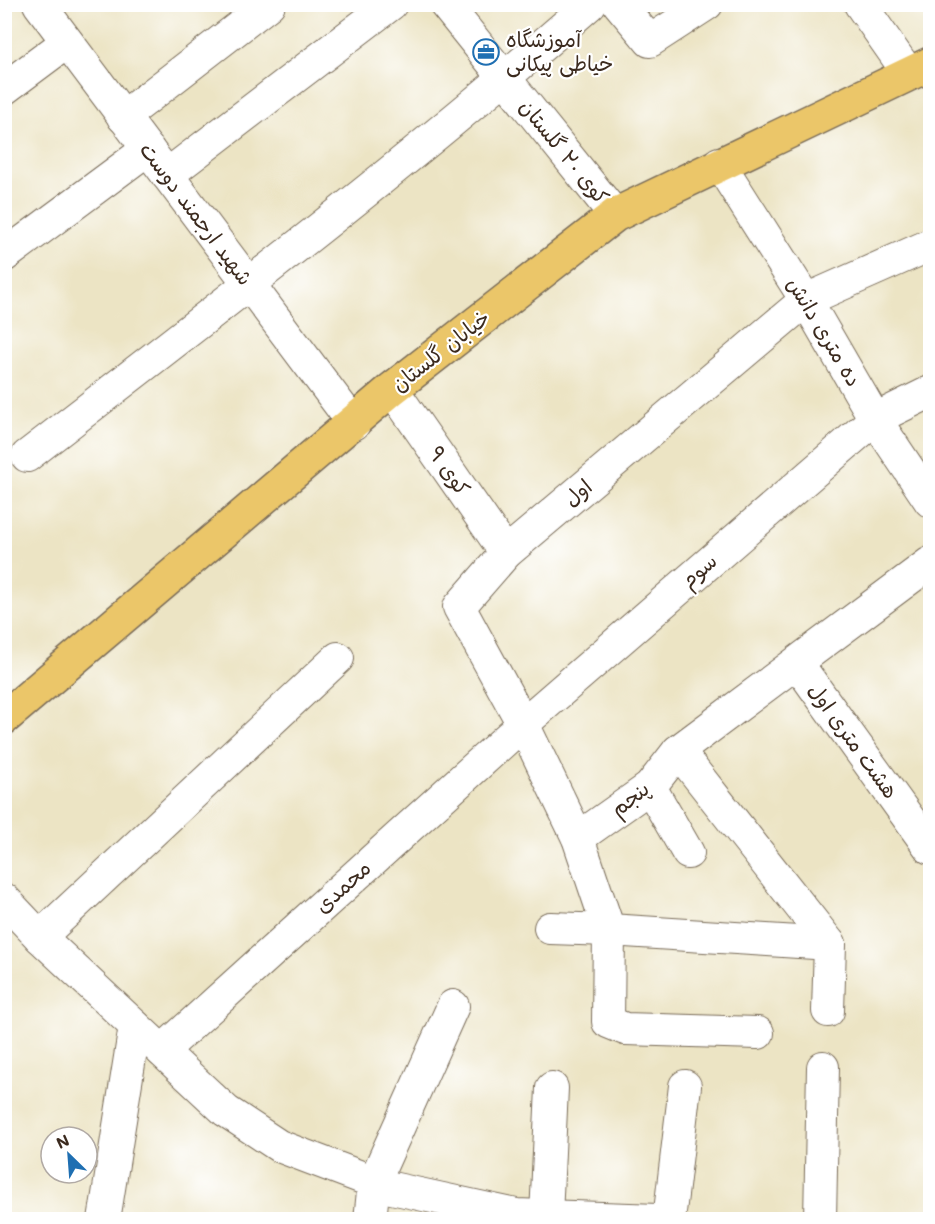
<svg xmlns="http://www.w3.org/2000/svg" width="935" height="1224" font-family="Mali,'Playpen Sans Arabic',sans-serif">
<style>
.lines{fill:none;stroke-linecap:round;stroke-linejoin:round}
.minor-casing{stroke:#796b58;stroke-width:34}
.major-casing{stroke:#796b58;stroke-width:36}
.minor{stroke:#fff;stroke-width:32}
.major{stroke:#ebc669;stroke-width:33}
.labels{text-anchor:middle;stroke-width:4.5;stroke-linejoin:round;paint-order:stroke}
.poi-label{font-size:21px;fill:#3b2a1e;stroke:#fff;text-anchor:start}
.street-label{font-size:21px;fill:#3b2a1e;stroke:#fff}
</style>
<rect width="100%" height="100%" fill="#fff"/>
<filter id="ink" filterUnits="userSpaceOnUse"><feTurbulence type="fractalNoise" baseFrequency=".0167" numOctaves="2"/><feDisplacementMap in="SourceGraphic" scale="12" xChannelSelector="R" yChannelSelector="G"/><feConvolveMatrix kernelMatrix="1 2 1 2 8 2 1 2 1" color-interpolation-filters="sRGB"/></filter>
<filter id="wash" filterUnits="userSpaceOnUse"><feTurbulence type="fractalNoise" baseFrequency=".008" numOctaves="4" result="noise"/><feDisplacementMap in="SourceGraphic" scale="24" xChannelSelector="R" yChannelSelector="G"/><feGaussianBlur stdDeviation="1.35" result="paint"/><feColorMatrix in="noise" values="0 0 0 0 0 0 0 0 0 0 0 0 0 0 0 0 0 1.4 0 .05"/><feComposite in="paint" operator="in"/></filter>
<g filter="url(#wash)">
<rect width="100%" height="100%" fill="#ece4c4"/>
</g>
<g filter="url(#ink)">
<g class="lines">
<g class="minor-casing">
<g id="minor">
<path d="M39 4 354 424"/>
<path d="M445 4 615 215"/>
<path d="M619 4 650 41 707 4"/>
<path d="M860 4 909 74"/>
<path d="M4 89 67 42"/>
<path d="M123 117 269 4"/>
<path d="M719 163 806 300 875 419 930 501"/>
<path d="M167 175 391 4"/>
<path d="M4 256 148 149"/>
<path d="M392 389 506 553"/>
<path d="M27 456C217 309 409 163 590 4"/>
<path d="M797 663 930 848"/>
<path d="M678 751 830 944 828 1011"/>
<path d="M650 787 688 853"/>
<path d="M578 838 650 787 678 751 930 563"/>
<path d="M4 899 40 937 226 1111 279 1146 387 1187 516 1215 658 1220"/>
<path d="M550 928 609 930 608 1022 625 1029 758 1033"/>
<path d="M40 937 338 658"/>
<path d="M830 944 609 930 578 838 523 724 459 607 506 553 806 300 930 245"/>
<path d="M162 1051 523 724 875 419 930 392"/>
<path d="M546 1216 552 1088"/>
<path d="M104 1220 135 1026"/>
<path d="M370 1220 374 1182 453 1006"/>
<path d="M669 1220 685 1086"/>
<path d="M820 1220 823 1067"/>
</g>
</g>
<g class="major-casing">
<path id="major" d="M4 718 392 389 615 215 930 64"/>
</g>
<use href="#minor" class="minor"/>
<use href="#major" class="major"/>
</g>
</g>
<defs>
<g id="office-ring" transform="scale(1.35)"><circle r="9.5" fill="#fff" stroke="#1f6fb2" stroke-width="1.5"/><path d="M-6-3h4V-5.5h4V-3h4V5H-6ZM-1-4.5V-3h2v-1.5ZM-6 0V1H6V0Z" fill="#1f6fb2"/></g>
</defs>
<g fill-rule="evenodd">
<use href="#office-ring" x="486" y="52"/>
</g>
<g class="labels">
<g class="poi-label">
<text x="506" y="47">آموزشگاه<tspan x="506" dy="24">خیاطی پیکانی</tspan></text>
</g>
<g class="street-label">
<text transform="translate(564 152) rotate(51)" y="7">کوی ۲۰ گلستان</text>
<text transform="translate(196 214) rotate(53)" y="7">شهید ارجمند دوست</text>
<text transform="translate(824 332) rotate(59)" y="7">ده متری دانش</text>
<text transform="translate(441 351) rotate(-38)" y="7">خیابان گلستان</text>
<text transform="translate(449 471) rotate(55)" y="7">کوی ۹</text>
<text transform="translate(578 493) rotate(-40)" y="7">اول</text>
<text transform="translate(699 571) rotate(-41)" y="7">سوم</text>
<text transform="translate(853 741) rotate(54)" y="7">هشت متری اول</text>
<text transform="translate(630 799) rotate(-38)" y="7">پنجم</text>
<text transform="translate(343 887) rotate(-42)" y="7">محمدی</text>
</g>
</g>
<rect width="935" height="1224" fill="none" stroke="#fff" stroke-width="24"/>
<g transform="translate(69 1155) rotate(335)"><circle r="28" fill="#ffffff" stroke="#b1aaa5" stroke-width="1.5"/>
<path d="M0-4.5L10 22L0 15L-10 22Z" fill="#1f6fb2"/>
<text y="-9" font-size="16" font-weight="bold" text-anchor="middle" fill="#3b2a1e">N</text>
</g>
</svg>
